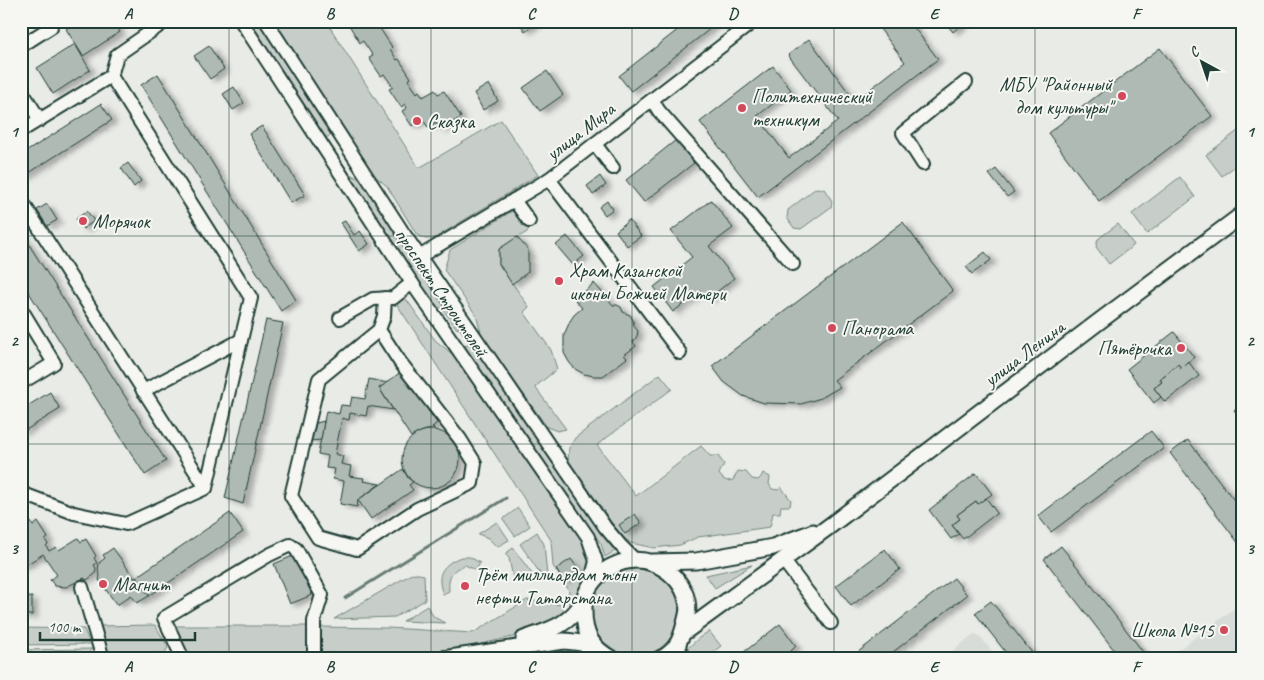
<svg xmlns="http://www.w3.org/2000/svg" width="1264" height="680" font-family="Caveat,sans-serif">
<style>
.built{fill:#d8dcd8}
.green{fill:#c7cec9;stroke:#73867e}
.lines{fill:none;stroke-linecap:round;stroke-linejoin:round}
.stream{stroke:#687c75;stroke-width:3}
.building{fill:#b0bab5;stroke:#1f3d34;filter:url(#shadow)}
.minor-casing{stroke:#1f3d34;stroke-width:16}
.major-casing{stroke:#1f3d34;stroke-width:19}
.minor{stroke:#f6f6f2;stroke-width:12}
.major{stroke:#f6f6f2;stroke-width:15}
.grid{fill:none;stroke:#1f3d34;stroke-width:1;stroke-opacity:0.55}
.poi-dot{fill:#d1495b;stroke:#f6f6f2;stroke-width:2}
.labels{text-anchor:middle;stroke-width:4;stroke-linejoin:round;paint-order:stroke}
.poi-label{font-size:20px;fill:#1f3d34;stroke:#f6f6f2;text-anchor:start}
.street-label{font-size:20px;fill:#1f3d34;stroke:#f6f6f2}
.neatline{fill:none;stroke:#1f3d34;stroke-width:2}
.grid-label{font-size:16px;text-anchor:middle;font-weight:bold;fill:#1f3d34}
</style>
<defs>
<filter id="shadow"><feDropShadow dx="5.5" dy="3" stdDeviation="2.5" flood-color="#0004"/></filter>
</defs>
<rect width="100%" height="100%" fill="#e9ebe7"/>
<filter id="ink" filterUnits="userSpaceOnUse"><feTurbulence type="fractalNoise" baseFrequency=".02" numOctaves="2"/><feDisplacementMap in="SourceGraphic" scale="10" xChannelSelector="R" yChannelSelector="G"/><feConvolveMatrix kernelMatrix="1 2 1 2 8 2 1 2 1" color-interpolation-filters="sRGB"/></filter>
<g filter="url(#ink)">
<g class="built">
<path d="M1243 602V659H1167V658Z"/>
<path d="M975 633 984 641 998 659H942Z"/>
</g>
<g class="green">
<path d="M248 21H259L332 135 323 139Z"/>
<path d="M275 21H326L419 168 501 120 538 175 433 239H425L417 235 387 186 370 172 280 35Z"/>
<path d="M1243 127V160L1222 176 1206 155Z"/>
<path d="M337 155 350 174 361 180 460 327 457 329 442 308 435 307 334 157Z"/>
<path d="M1180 177 1195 197 1147 234 1132 214Z"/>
<path d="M816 188 824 189 832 201 831 207 801 229 794 228 787 218 788 210Z"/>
<path d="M512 211 518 212 530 227 527 232 499 249V264L529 307 524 312 551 350 557 369 535 387 566 429 557 431 547 427 482 336 476 315 444 270 450 250Z"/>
<path d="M1118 224 1134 245 1109 264 1096 247 1098 239Z"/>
<path d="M404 296 435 340 456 357 581 538 590 560 588 575 579 599 572 608 568 601 569 590 553 566 551 540 396 303Z"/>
<path d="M471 342 608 540 617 550 605 557 601 544 464 346Z"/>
<path d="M660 374 672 389 597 445 636 496 701 446 710 456H718L724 464 719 474 723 479 727 481 733 480 738 471 746 472 752 479 758 480 761 477 763 473 770 477 769 484 772 489 778 490 781 487 791 500 790 506H781L780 513H773L770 527 698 537 680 545 654 548 631 543 621 536 568 460 569 448 575 438Z"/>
<path d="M518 508 530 526 515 536 503 519Z"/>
<path d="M497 522 509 540 497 547 488 538 478 534Z"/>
<path d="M537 532 544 544 547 576 544 579 520 544Z"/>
<path d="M513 548 538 582 513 578 509 558 505 554Z"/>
<path d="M461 557H470L480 563 476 570 465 565C451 570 448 576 449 591L443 594C435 574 443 564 461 557Z"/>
<path d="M752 565 715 588 706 575Z"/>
<circle cx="635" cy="612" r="44"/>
<path d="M413 573 424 575 425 600 395 617 334 619Z"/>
<path d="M527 600 561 605 567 615 554 625 517 636 467 647 409 654 322 653 319 648 317 627 388 628 473 633Z"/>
<path d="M427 606 434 617 445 623 403 621Z"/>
<path d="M155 625 168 647 165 653 106 654 97 626Z"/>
<path d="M173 626H310L309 654 184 653Z"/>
<path d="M21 628 84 629 90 644 21 645Z"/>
<path d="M709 631 721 646 704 659H688V648L699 638Z"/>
<path d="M577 648 580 655 577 659H522L556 651Z"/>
<path d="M92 649 87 654H21V650Z"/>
</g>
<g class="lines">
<path class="stream" d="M345 598 506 498"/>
</g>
<g class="building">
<path d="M78 21H114L120 32 83 56 66 29Z"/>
<path d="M351 21H372L377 29 379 27 392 47 390 49 397 60 399 59 411 78 408 80 417 93 419 91 423 97 435 90 438 94 444 91 461 117 441 130 436 122 428 127 423 120 412 126 402 111 407 108 405 104 401 107 389 89 393 87 384 74 381 76 369 58 373 56 363 41 360 43 349 25 352 23Z"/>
<path d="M518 21H539L525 31Z"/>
<path d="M689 21H720L631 91 619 76Z"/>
<path d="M874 21H909L938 59 758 197 700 122 773 66 791 90 757 116 789 158 838 121 788 55 809 39 855 101 905 62Z"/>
<path d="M944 21H966L953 32Z"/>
<path d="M75 44 90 70 53 94 37 68Z"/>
<path d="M209 46 224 69 210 79 194 56Z"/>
<path d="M1160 48 1212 116 1099 201 1048 133Z"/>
<path d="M547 71 563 95 540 111 523 88Z"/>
<path d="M158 74 296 300 281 311 141 85Z"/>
<path d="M489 84 498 101 483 110 474 93Z"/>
<path d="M234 87 244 103 233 110 223 94Z"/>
<path d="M101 104 112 120 21 178V155Z"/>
<path d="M262 126 305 195 291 203 249 134Z"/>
<path d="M676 140 694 163 644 202 626 180Z"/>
<path d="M128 163 141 181 134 187 121 168Z"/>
<path d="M996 169 1014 192 1007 197 989 174Z"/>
<path d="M600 176 606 185 593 195 587 186Z"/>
<path d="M711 200 733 228 709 246 734 278 707 300 700 291 673 312 654 287 692 257 671 231Z"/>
<path d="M607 201 613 209 605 215 599 207Z"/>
<path d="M47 204 57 220 47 226 37 210Z"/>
<path d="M87 211 94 221 83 229 76 219Z"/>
<path d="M629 220 641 236 627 246 616 231Z"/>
<path d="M345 221 354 235 360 231 369 244 359 251 341 223Z"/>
<path d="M903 222 953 291 834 380 840 387 821 398 801 404 764 403 743 396 724 382 712 366Z"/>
<path d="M21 232 166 461 145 475 21 280Z"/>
<path d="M567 236 584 256 573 265 556 245Z"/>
<path d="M517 237 528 250V272L512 284 499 264V249Z"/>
<path d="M985 252 991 260 972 274 966 267Z"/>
<path d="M594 283 613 305H617L621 307 623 312 630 315 633 320 634 326 638 331 637 336 633 342 636 346 624 355 627 358 603 376H594L584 374 575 369 569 362 564 353V335L570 321 574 315 582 308 575 300Z"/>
<path d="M266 320 283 323 243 504 225 498Z"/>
<path d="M1174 332 1194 357 1181 368 1178 364 1160 379 1162 382 1154 388 1161 397 1154 403 1127 369Z"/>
<path d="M1188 361 1199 376 1165 402 1154 388 1162 382 1160 379 1178 364 1181 368Z"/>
<path d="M401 372 437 423 432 427 435 430H426L418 433 411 437 379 388Z"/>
<path d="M369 379 387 383 379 388 393 410 368 406 366 416 350 413 349 420 342 418 335 454 343 456 341 464 351 466 349 476 364 478 363 481 380 484 358 500 357 507 340 504 344 481 333 479 335 469 326 468 328 456 318 454 326 411 339 414 341 405 350 406 352 397 365 399Z"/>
<path d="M50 392 60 409 21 433V410Z"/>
<path d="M1243 403V421L1234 410Z"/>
<path d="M324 421 321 440 310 441 308 428 316 423Z"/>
<circle cx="431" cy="459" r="29"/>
<path d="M1151 431 1164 448 1051 532 1038 516Z"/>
<path d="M1188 440 1243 512V549L1170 453Z"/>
<path d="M403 469 408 478 413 482 409 485 413 490 371 519 358 500Z"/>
<path d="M976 473 992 494 978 504 976 501 957 515 960 519 952 525 959 534 951 539 929 510Z"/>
<path d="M986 498 997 513 963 539 952 525 960 519 957 515 976 501 978 504Z"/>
<path d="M230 513 243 532 149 596 136 577Z"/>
<path d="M635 514 641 523 625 534 619 525Z"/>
<path d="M31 522 33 526 38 522 48 538 45 540 48 544 46 546 49 551 56 547 59 550 78 538 81 542 86 539 96 556 94 558 97 563 94 565 96 568 95 574 87 580 84 578 66 587 55 586 50 580 57 575 43 554 21 568V528Z"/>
<path d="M1061 546 1147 657 1145 659H1121L1044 559Z"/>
<path d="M113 548 135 579 136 577 149 596 137 603 131 595 117 605 99 580 100 576 98 571 99 563 105 558 103 555Z"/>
<path d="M885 549 900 569 851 606 836 586Z"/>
<path d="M295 555 312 595 290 604 274 564Z"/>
<path d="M571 559 579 570 563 581 556 569Z"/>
<path d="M954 578 967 595 884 659H849Z"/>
<path d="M32 597V615H21V598Z"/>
<path d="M991 601 1037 659H1011L975 613Z"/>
<path d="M780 624 796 646 790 652 782 657 779 654 774 659H735Z"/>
<path d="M790 652 795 659H774L779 654 782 657Z"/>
</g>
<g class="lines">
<g class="minor-casing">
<g id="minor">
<path d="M241 21 412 283 588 537 596 561 590 585"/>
<path d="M266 21 404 234 471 331 605 527 621 546 635 560"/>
<path d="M21 46 51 27 48 21"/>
<path d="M21 90 40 120"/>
<path d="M652 100 659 111 793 264"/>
<path d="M21 131 111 76 117 55 166 21"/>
<path d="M595 144 613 168"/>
<path d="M923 164 903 133 966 82"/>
<path d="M549 179 680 353"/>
<path d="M21 200 206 488"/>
<path d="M514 200 529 221"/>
<path d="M419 257 549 179 754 21"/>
<path d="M21 309 54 363 21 383"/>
<path d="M340 318 373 299 393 298 412 283"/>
<path d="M379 330 400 362 460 439 475 463 472 483 417 509 357 549 318 538 291 496 319 379 379 330 384 316 385 298"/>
<path d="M143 391 241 340"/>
<path d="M21 493 74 513 126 524 206 488 251 298 111 76"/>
<path d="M783 560 831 623"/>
<path d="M82 587 103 659"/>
<path d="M679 643 681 659"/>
<path d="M183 659 164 618 269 555 290 545 296 549 322 595 314 621V659"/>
</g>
</g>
<g class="major-casing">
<g id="major">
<path d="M652 562 696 561 773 547 813 532"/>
<path d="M683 633 831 525 1097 323 1243 214"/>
<path d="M524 639C550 630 568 626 584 601"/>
<path d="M443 659 564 641C576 642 588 643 598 650"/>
<path d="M612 659C592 648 584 635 584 612 584 609 584 604 584 601 590 572 625 553 652 563 661 566 668 571 674 577 684 587 690 602 687 615 683 633 679 651 660 659"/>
</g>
</g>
<use href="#minor" class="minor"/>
<use href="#major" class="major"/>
</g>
</g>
<path class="grid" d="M229 21V659M431 21V659M632 21V659M834 21V659M1035 21V659M21 236H1243M21 444H1243"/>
<g class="poi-dot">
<circle cx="1122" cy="96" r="5"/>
<circle cx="742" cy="108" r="5"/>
<circle cx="417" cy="121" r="5"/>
<circle cx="83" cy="221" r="5"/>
<circle cx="559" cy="281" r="5"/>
<circle cx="832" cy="328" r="5"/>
<circle cx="1181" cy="348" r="5"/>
<circle cx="103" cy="584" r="5"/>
<circle cx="465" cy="586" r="5"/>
<circle cx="1224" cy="630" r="5"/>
</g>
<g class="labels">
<g class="poi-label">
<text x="1112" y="91" text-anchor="end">МБУ "Районный<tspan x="1112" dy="23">дом культуры"</tspan></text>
<text x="752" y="103">Политехнический<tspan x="752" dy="23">техникум</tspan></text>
<text x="427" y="128">Сказка</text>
<text x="93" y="228">Морячок</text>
<text x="569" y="277">Храм Казанской<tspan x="569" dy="23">иконы Божией Матери</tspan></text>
<text x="842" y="335">Панорама</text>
<text x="1171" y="355" text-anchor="end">Пятёрочка</text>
<text x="475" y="581">Трём миллиардам тонн<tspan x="475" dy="23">нефти Татарстана</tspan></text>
<text x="113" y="591">Магнит</text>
<text x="1214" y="637" text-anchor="end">Школа №15</text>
</g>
<g class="street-label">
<text transform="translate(580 131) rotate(-38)" y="7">улица Мира</text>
<text transform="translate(442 292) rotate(56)" y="7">проспект Строителей</text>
<text transform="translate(1024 353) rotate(-37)" y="7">улица Ленина</text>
</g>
</g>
<rect width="1264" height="680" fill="none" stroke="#f6f6f2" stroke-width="55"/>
<g transform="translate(1202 62) rotate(320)" stroke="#f6f6f2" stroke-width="4" paint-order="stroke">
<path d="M0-4L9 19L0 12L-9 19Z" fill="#1f3d34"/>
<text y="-8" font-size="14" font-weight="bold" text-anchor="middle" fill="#1f3d34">С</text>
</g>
<path d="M40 632v8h155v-8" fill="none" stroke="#1f3d34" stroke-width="2.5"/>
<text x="48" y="632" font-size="15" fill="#1f3d34" stroke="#f6f6f2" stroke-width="4" paint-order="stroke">100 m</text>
<rect x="28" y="28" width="1208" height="624" class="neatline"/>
<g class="grid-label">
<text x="128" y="19">A</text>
<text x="330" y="19">B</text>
<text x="531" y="19">C</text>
<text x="733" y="19">D</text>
<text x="934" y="19">E</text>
<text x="1136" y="19">F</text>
<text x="14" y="137">1</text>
<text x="1250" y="137">1</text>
<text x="14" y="346">2</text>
<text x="1250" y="346">2</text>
<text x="14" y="554">3</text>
<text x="1250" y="554">3</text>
<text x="128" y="672">A</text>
<text x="330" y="672">B</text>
<text x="531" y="672">C</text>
<text x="733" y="672">D</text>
<text x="934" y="672">E</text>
<text x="1136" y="672">F</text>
</g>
</svg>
